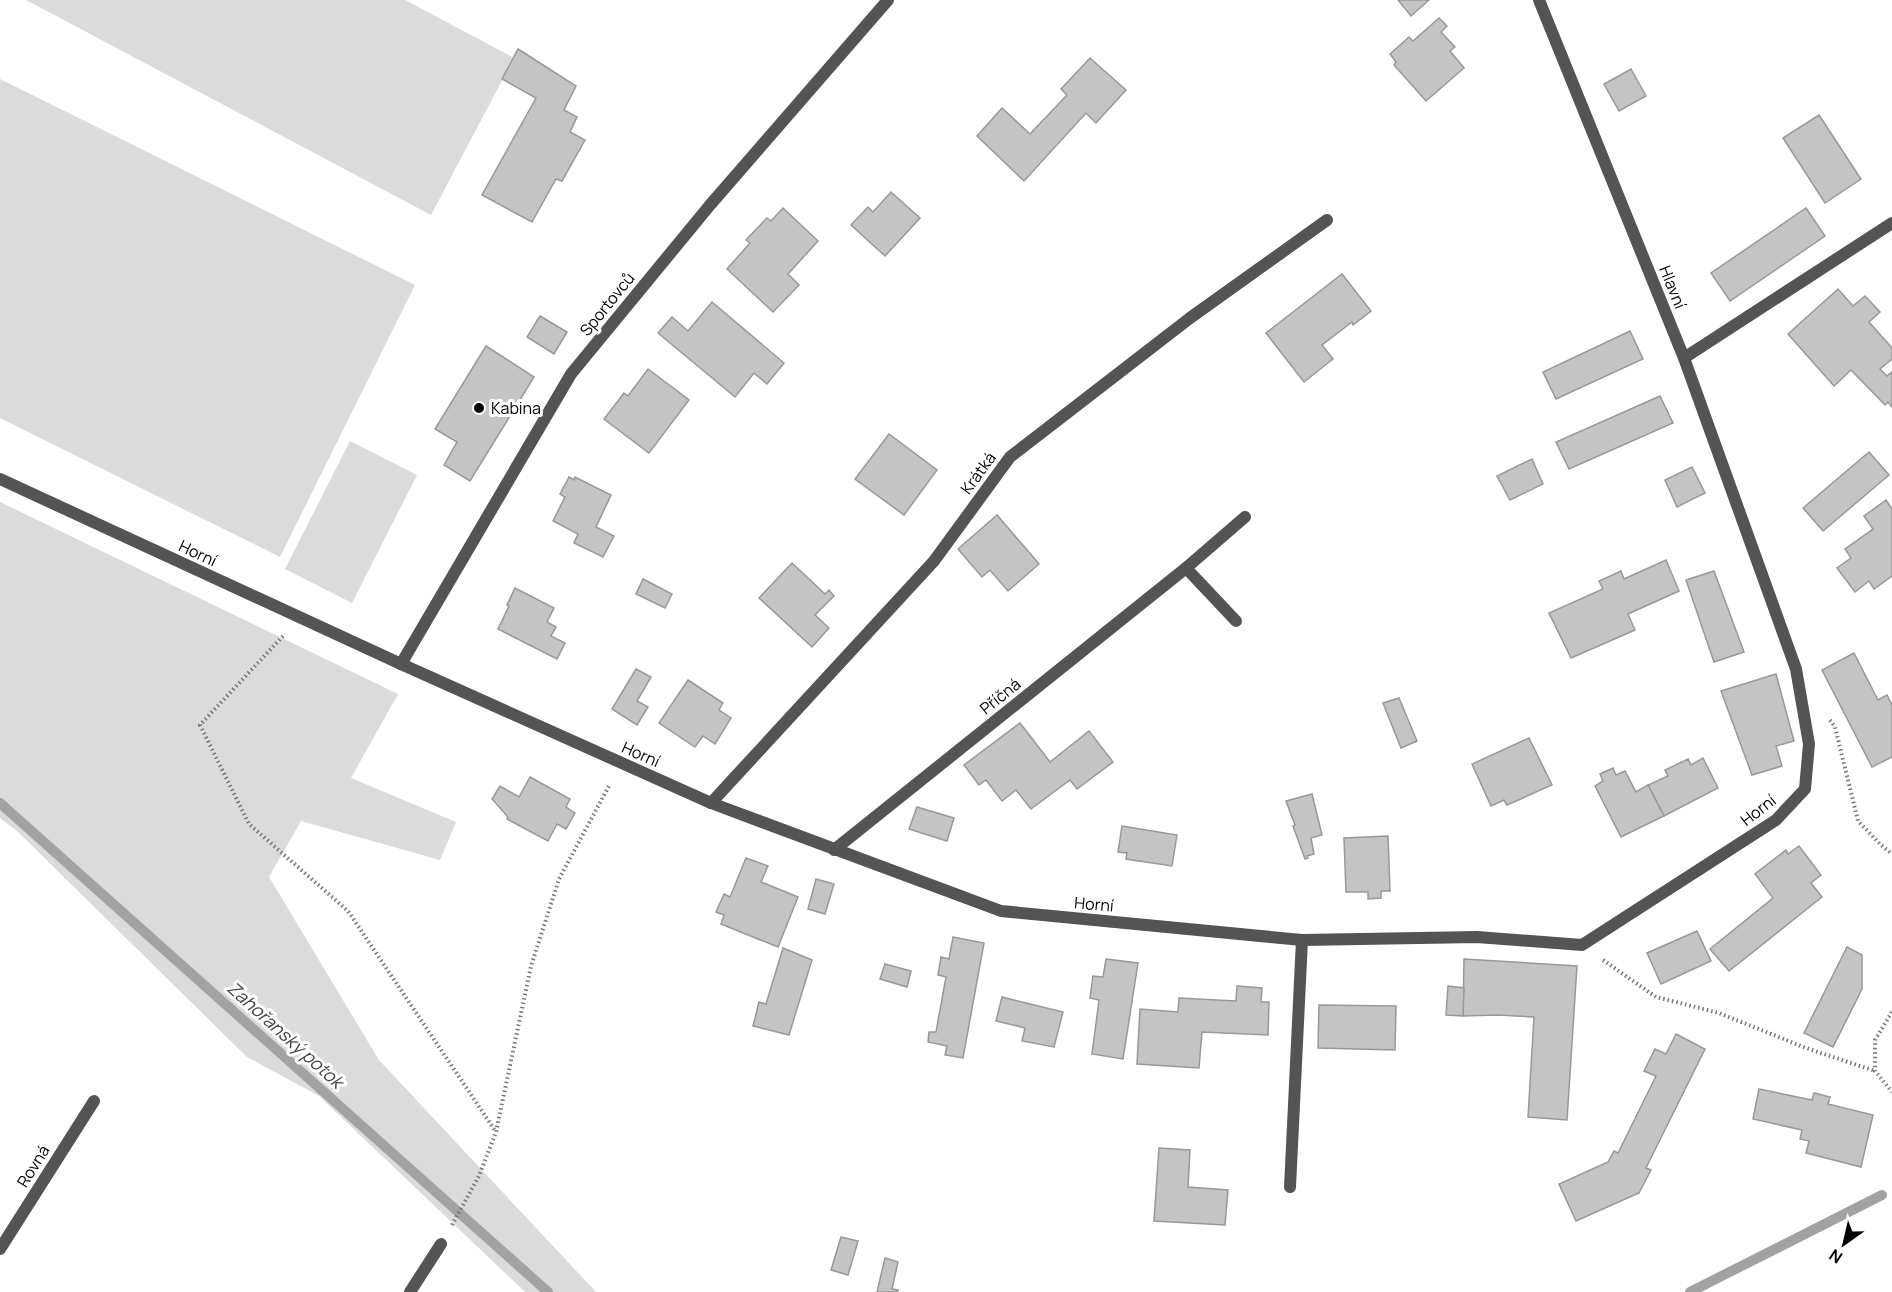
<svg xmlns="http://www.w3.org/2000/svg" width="1892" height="1292" font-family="Manrope,sans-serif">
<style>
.green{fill:#dbdbdb}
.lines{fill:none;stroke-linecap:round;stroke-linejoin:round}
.stream{stroke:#a2a2a2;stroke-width:10}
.building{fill:#c4c4c4;stroke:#989898;stroke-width:1.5}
.path{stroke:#767676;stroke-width:4;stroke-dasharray:1.5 3;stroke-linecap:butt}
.minor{stroke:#545454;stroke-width:12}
.poi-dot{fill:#000;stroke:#fff;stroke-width:2}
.labels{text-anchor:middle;stroke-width:6;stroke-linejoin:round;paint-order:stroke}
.street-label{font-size:16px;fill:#000;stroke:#fff}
.poi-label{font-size:16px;fill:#000;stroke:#fff;text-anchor:start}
.water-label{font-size:18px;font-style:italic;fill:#434343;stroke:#fff}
</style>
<rect width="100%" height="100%" fill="#fff"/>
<g class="green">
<path d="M26 0H405L514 58 431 215Z"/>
<path d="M0 79 415 285 280 557 0 418Z"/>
<path d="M350 441 417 475 352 603 285 569Z"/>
<path d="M0 502 398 694 351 778 456 822 440 860 301 821 269 877 379 1060 596 1292H525L319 1096 247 1057 17 831 0 818Z"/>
</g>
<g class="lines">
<g class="stream">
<path d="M0 803 548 1292"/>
<path d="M1690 1292 1882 1195"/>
</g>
</g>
<g class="building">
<path d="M1398 0H1429L1411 16Z"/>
<path d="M1439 18 1447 26 1441 32 1455 47 1450 51 1464 68 1426 101 1394 65 1396 62 1390 54 1409 37 1413 41Z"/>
<path d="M518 49 576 86 564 110 577 117 570 132 585 140 562 181 556 179 532 222 482 195 536 98 502 79Z"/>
<path d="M1090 58 1126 90 1096 123 1086 113 1024 181 977 136 1002 108 1030 134 1067 95 1061 89Z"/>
<path d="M1631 69 1646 96 1619 111 1604 84Z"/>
<path d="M1819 115 1861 179 1825 203 1783 138Z"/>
<path d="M891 192 920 218 885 256 851 225 868 207 873 212Z"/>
<path d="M783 208 818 241 788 274 799 285 773 312 727 269 750 243 746 240 767 218 771 221Z"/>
<path d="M1806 208 1825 236 1730 301 1711 273Z"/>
<path d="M1342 274 1371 311 1353 325 1352 322 1322 345 1333 359 1304 382 1266 333Z"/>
<path d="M1838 289 1853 306 1865 296 1880 312 1869 322 1892 348V359L1880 369 1887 376 1892 372V407L1888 402 1885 405 1851 370 1834 386 1788 334Z"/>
<path d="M712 302 784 363 767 384 754 373 735 397 658 333 672 317 688 331Z"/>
<path d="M540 316 567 332 554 354 527 337Z"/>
<path d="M1630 331 1643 359 1556 399 1543 372Z"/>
<path d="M486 346 534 377 470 481 444 465 457 442 435 429Z"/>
<path d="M648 369 689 400 649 453 604 419 624 393 628 396Z"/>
<path d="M1660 396 1673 423 1569 469 1556 442Z"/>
<path d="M889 434 937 470 904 515 855 479Z"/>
<path d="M1869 452 1889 475 1823 531 1803 508Z"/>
<path d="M1532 459 1543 484 1510 500 1497 476Z"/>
<path d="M1692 467 1705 493 1677 507 1665 480Z"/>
<path d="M569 477 574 480 575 477 611 495 596 527 614 536 603 557 574 543 578 534 553 521 565 497 560 494Z"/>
<path d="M1886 500 1892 509V576L1874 589 1869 581 1855 592 1837 568 1851 558 1845 549 1873 529 1864 516Z"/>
<path d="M997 515 1039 564 1008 591 990 570 982 577 958 549Z"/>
<path d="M1666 560 1679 591 1628 614 1635 630 1571 658 1549 613 1603 589 1599 581 1621 571 1624 579Z"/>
<path d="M792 563 825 594 829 590 834 596 815 615 829 628 812 647 759 598Z"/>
<path d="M1714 571 1744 652 1714 662 1686 580Z"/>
<path d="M643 579 672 594 665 608 636 594Z"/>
<path d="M515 588 554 608 547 622 556 627 551 636 565 643 557 659 498 629 509 606 507 605Z"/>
<path d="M1854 653 1878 700 1887 695 1892 705V757L1872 767 1822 670Z"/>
<path d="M636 669 651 677 637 701 648 707 637 725 612 709Z"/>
<path d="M1776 674 1794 741 1776 746 1782 766 1752 775 1721 691Z"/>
<path d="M688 680 723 703 719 710 731 718 715 744 703 736 695 747 659 723Z"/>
<path d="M1399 698 1417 741 1401 748 1383 703Z"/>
<path d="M1020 723 1050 762 1089 731 1113 762 1077 789 1070 780 1031 809 1016 790 1002 801 986 780 979 785 964 765Z"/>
<path d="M1529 738 1552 785 1507 805 1504 800 1491 806 1472 764Z"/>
<path d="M1703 758 1718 788 1664 816 1648 785 1668 776 1665 770 1688 759 1691 765Z"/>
<path d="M1613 768 1616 775 1625 771 1636 792 1648 785 1664 816 1621 837 1595 786 1603 781 1600 774Z"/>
<path d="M530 777 570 799 566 807 575 813 566 829 557 824 548 841 507 819 508 817 492 799 500 786 519 797Z"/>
<path d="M1312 794 1322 835 1311 838 1314 854 1307 856 1308 858 1305 859 1293 826 1295 825 1286 801Z"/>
<path d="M917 807 954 818 947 841 909 829Z"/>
<path d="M1122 826 1177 835 1172 866 1126 859 1127 853 1118 852Z"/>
<path d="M1388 836 1390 891H1381V898L1368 899V892H1346L1344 838Z"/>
<path d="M1799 846 1821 875 1811 883 1822 897 1729 971 1710 949 1773 898 1755 874 1786 850 1788 854Z"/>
<path d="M746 858 768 866 761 882 798 897 778 947 721 924 724 915 716 912 724 894 730 897Z"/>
<path d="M816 879 834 884 825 914 808 909Z"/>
<path d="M1697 931 1711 961 1661 984 1647 953Z"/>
<path d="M953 937 984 943 963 1058 945 1055 947 1046 928 1042 929 1032H936L946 977 938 975 941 957 949 959Z"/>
<path d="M1847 947 1862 955V989L1833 1047 1804 1033Z"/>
<path d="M783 948 812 960 789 1035 753 1026 759 1002 766 1004Z"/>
<path d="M1106 959 1138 963 1123 1059 1092 1054 1099 1000 1090 998 1093 976 1103 977Z"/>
<path d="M1464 959 1577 966 1567 1120 1528 1117 1534 1017 1497 1015 1463 1016Z"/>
<path d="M885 964 911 971 907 987 880 979Z"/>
<path d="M1237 986 1262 988 1261 1002H1269L1268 1035 1202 1032 1199 1068 1137 1064 1140 1009 1178 1012 1179 998 1236 1001Z"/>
<path d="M1448 986 1464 988 1463 1016 1446 1015Z"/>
<path d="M1002 997 1063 1012 1054 1047 1022 1041 1025 1028 996 1021Z"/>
<path d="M1319 1005 1396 1006 1395 1050 1318 1048Z"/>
<path d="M1676 1034 1705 1049 1646 1168 1651 1170 1639 1193 1576 1221 1559 1184 1608 1162 1614 1151 1618 1153 1656 1076 1644 1071 1655 1049 1666 1054Z"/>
<path d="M1759 1089 1812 1100 1814 1093 1830 1097 1828 1104 1873 1115 1861 1167 1806 1153 1809 1141 1800 1139 1802 1130 1753 1119Z"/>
<path d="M1159 1148 1190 1150 1188 1187 1228 1190 1225 1225 1154 1221Z"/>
<path d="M841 1237 858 1241 848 1275 831 1270Z"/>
<path d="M885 1258 898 1262 892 1289 898 1290V1292H877Z"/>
</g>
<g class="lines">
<g class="path">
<path d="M283 636 200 725 249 824 348 911 496 1132"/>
<path d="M1830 720 1835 727 1858 821 1881 845 1892 854"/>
<path d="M1603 960 1656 997 1719 1013 1806 1048 1875 1071"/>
<path d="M1892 1012 1875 1040V1071L1892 1092"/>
<path d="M452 1225 479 1176 496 1132 531 966 559 879 610 784"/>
</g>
<g class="minor">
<path d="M1684 358 1892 223"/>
<path d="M0 479 401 664 711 803 1001 911 1302 940 1477 937 1582 945 1776 820 1805 789 1809 744 1796 669 1684 358 1539 0"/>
<path d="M1186 568 1236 621"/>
<path d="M401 664 571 374 710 205 888 0"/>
<path d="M711 803 934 561 1010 457 1190 318 1327 220"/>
<path d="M834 850 1186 568 1245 517"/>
<path d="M1290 1187 1302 940"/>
<path d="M0 1249 94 1101"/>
<path d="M410 1292 441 1244"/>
</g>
</g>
<circle class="poi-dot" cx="479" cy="408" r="6"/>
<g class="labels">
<g class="street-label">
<text transform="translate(1673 287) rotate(68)" y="6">Hlavní</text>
<text transform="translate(607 304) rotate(-51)" y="6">Sportovců</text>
<text transform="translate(978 473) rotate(-54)" y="6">Krátká</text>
<text transform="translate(198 553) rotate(25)" y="6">Horní</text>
<text transform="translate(1000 696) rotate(-39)" y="6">Příčná</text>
<text transform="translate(641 754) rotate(24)" y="6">Horní</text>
<text transform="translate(1758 810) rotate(-38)" y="6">Horní</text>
<text transform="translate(1094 904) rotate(5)" y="6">Horní</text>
<text transform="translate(33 1166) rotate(-58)" y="6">Rovná</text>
</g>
<g class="poi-label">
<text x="491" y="414">Kabina</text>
</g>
<g class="water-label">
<text transform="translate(285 1035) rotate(42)" y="6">Zahořanský potok</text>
</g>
</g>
<g transform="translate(1844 1244) rotate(214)" stroke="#ffffff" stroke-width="4.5" paint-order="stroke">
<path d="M0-4.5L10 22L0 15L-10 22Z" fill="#000000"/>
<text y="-9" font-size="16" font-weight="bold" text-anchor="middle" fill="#000000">N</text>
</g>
</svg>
